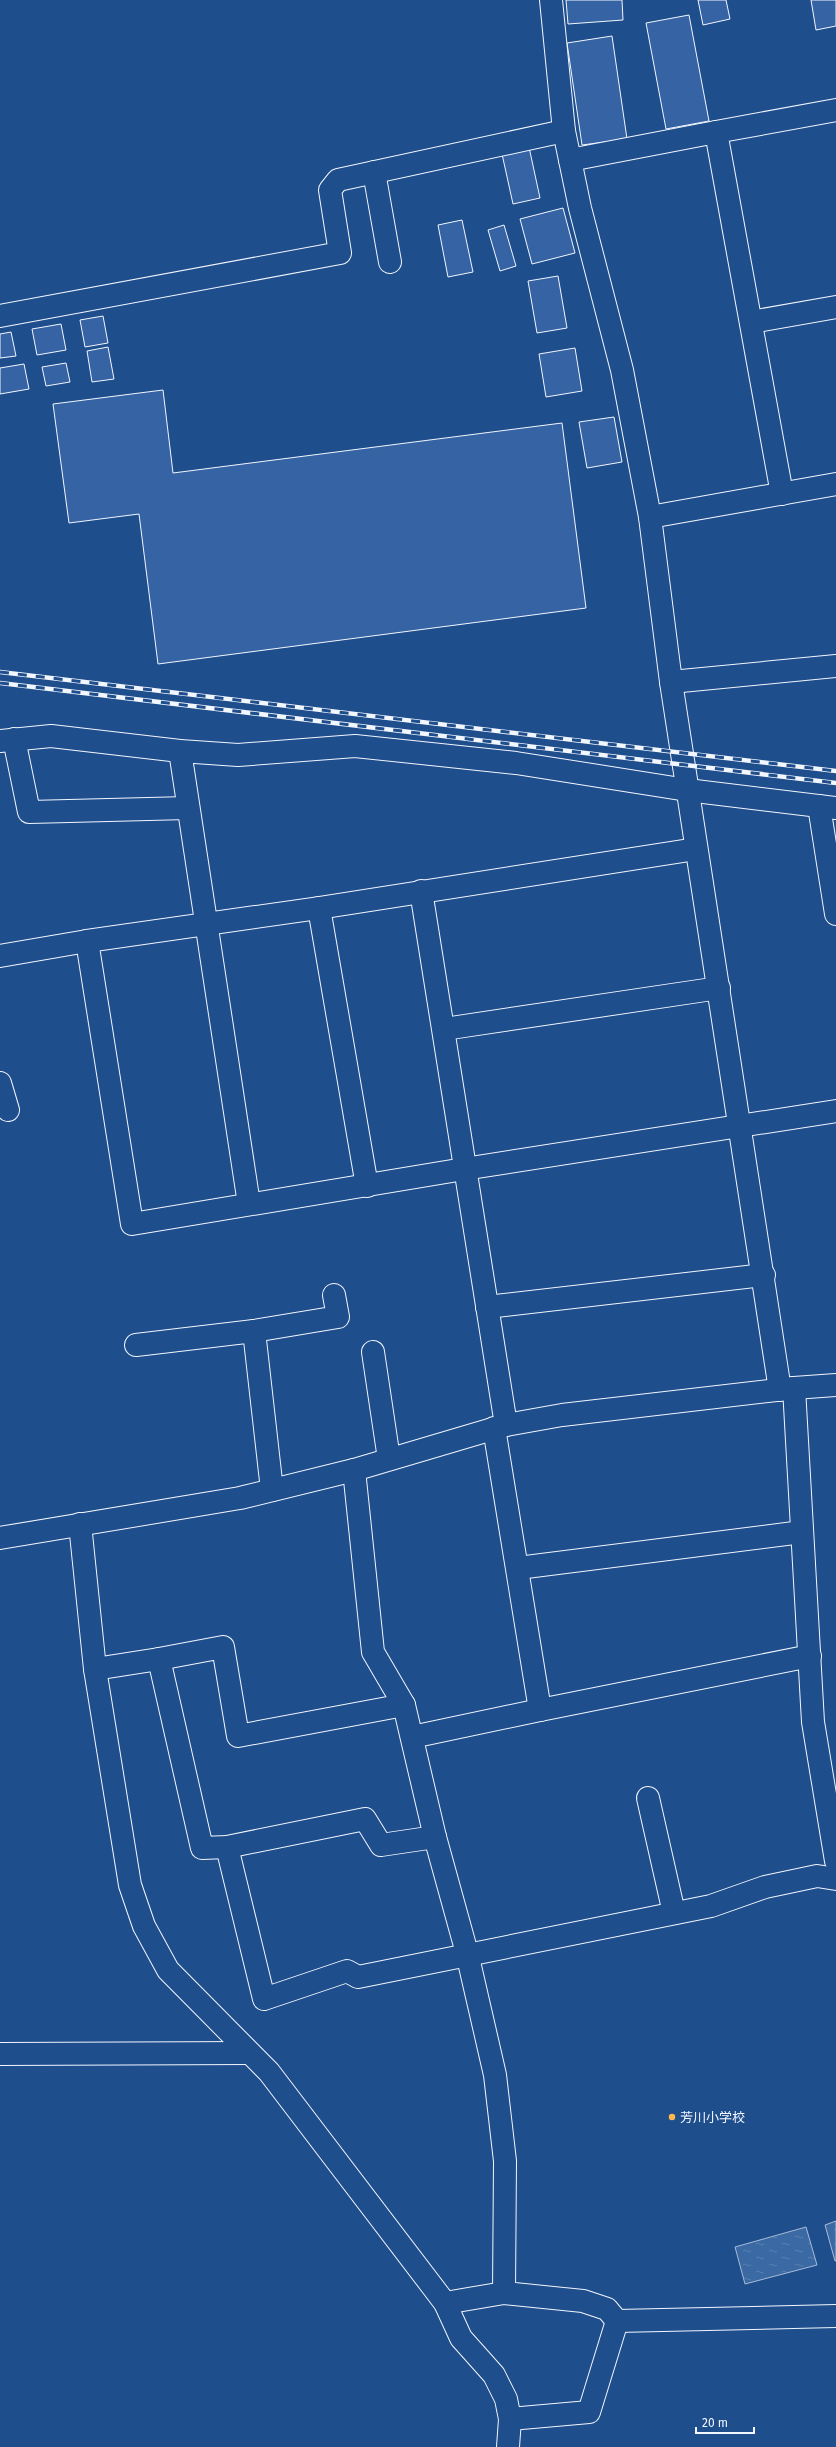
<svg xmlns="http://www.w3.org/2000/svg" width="836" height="2447" font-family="'Fira Sans','Noto Sans JP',sans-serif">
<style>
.water{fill:url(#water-ripples);stroke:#a8bbd7}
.building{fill:#3563a3;stroke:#f2f6ff}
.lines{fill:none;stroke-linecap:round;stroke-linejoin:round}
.minor-casing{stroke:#f2f6ff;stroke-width:24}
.minor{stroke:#1f4e8c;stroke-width:22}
.rail-casing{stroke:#f2f6ff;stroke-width:4.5}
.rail{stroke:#1f4e8c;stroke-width:3;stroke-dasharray:9;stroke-linecap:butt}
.poi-dot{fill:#ffb74d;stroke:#1f4e8c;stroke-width:1.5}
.labels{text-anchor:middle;stroke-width:3;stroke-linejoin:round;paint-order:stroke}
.poi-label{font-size:13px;fill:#f2f6ff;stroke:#1f4e8c;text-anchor:start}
</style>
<defs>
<pattern id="water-ripples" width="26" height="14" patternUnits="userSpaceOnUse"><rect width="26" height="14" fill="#3b69a3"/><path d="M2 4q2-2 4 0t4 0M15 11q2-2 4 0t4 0" fill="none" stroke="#587fb1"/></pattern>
</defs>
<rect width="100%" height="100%" fill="#1f4e8c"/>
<g class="water">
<path d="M836 2221V2261H835L825 2225Z"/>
<path d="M806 2227 817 2265 745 2284 735 2247Z"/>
</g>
<g class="building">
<path d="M566 0H622L623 20 568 24Z"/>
<path d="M698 0H726L730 19 703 25Z"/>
<path d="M811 0H836V26L816 30Z"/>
<path d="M689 15 709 121 666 129 646 23Z"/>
<path d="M612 36 627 139 582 145 567 43Z"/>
<path d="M529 147 540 198 513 204 502 154Z"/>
<path d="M563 208 575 253 532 264 520 219Z"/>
<path d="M462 220 473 272 448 277 438 225Z"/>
<path d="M504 225 516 266 500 271 488 230Z"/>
<path d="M558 276 567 328 537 333 528 281Z"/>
<path d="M103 316 108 343 85 347 80 320Z"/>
<path d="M61 324 66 350 37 355 32 329Z"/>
<path d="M11 332 16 356 0 358V334Z"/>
<path d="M108 347 114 379 92 382 87 351Z"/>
<path d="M575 348 582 391 546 397 539 354Z"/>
<path d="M66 363 70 382 46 386 42 367Z"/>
<path d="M24 364 29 389 0 394V368Z"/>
<path d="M163 390 173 473 562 423 586 608 158 664 139 514 69 523 53 404Z"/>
<path d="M614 417 622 462 587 468 579 422Z"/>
</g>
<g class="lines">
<g class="minor-casing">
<g id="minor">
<path d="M551 0 564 131 580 208 622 370 650 517 671 682 780 1390"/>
<path d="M570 160 716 132"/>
<path d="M374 172 390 262"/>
<path d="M0 316 340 253 330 190 338 180 564 131"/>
<path d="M751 322 836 307"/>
<path d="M782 494 716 132 836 110"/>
<path d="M650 517 836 484"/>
<path d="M671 682 836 666"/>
<path d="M14 739 29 812 188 808"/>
<path d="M0 741 51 736 180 751 238 755 355 746 516 763 687 790 836 808"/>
<path d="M180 751 249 1204"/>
<path d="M819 806 836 914"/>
<path d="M696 849 319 908 87 941 132 1224 464 1169 836 1111"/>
<path d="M421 891 506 1425"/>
<path d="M319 908 367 1186"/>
<path d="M0 956 87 941"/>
<path d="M444 1029 719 988"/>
<path d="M0 1083 8 1110"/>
<path d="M487 1307 764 1275"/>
<path d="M254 1331 338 1317 334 1295"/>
<path d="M136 1345 254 1331 272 1490"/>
<path d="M373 1352 389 1459"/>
<path d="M794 1388 813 1722 836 1861"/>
<path d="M494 1428 540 1710"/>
<path d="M354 1470 373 1652 404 1705 435 1837 467 1953 495 2075 505 2161 504 2293 583 2301 607 2309 617 2321"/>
<path d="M80 1524 95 1669 130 1885 144 1926 168 1970 269 2072 445 2303 461 2338 494 2375 506 2399 510 2419 508 2447"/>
<path d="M0 1538 240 1498 354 1470 506 1425 562 1415 794 1388 836 1385"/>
<path d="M518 1568 802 1532"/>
<path d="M159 1659 223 1647 238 1736 404 1705"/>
<path d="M95 1669 159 1659 202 1848 227 1847 365 1819 381 1845 435 1837"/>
<path d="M412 1737 540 1710 810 1656"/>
<path d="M648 1798 674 1913"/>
<path d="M227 1847 264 1999 347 1971 358 1977 711 1906 765 1887 817 1876 836 1879"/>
<path d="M0 2054 249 2053"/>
<path d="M445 2303 504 2293"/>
<path d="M617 2321 836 2316"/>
<path d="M510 2419 589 2412 617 2321"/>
</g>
</g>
<use href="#minor" class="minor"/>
<g class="rail-casing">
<g id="rail">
<path d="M0 672 836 771"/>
<path d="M0 683 836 783"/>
</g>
</g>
<use href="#rail" class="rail"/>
</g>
<circle class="poi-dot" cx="672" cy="2117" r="4"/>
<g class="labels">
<g class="poi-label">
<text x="680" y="2122">芳川小学校</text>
</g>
</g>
<path d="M696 2427v6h58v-6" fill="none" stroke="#f2f6ff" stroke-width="2"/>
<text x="702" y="2427" font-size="12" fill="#f2f6ff" stroke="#1f4e8c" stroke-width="3" paint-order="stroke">20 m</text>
</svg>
